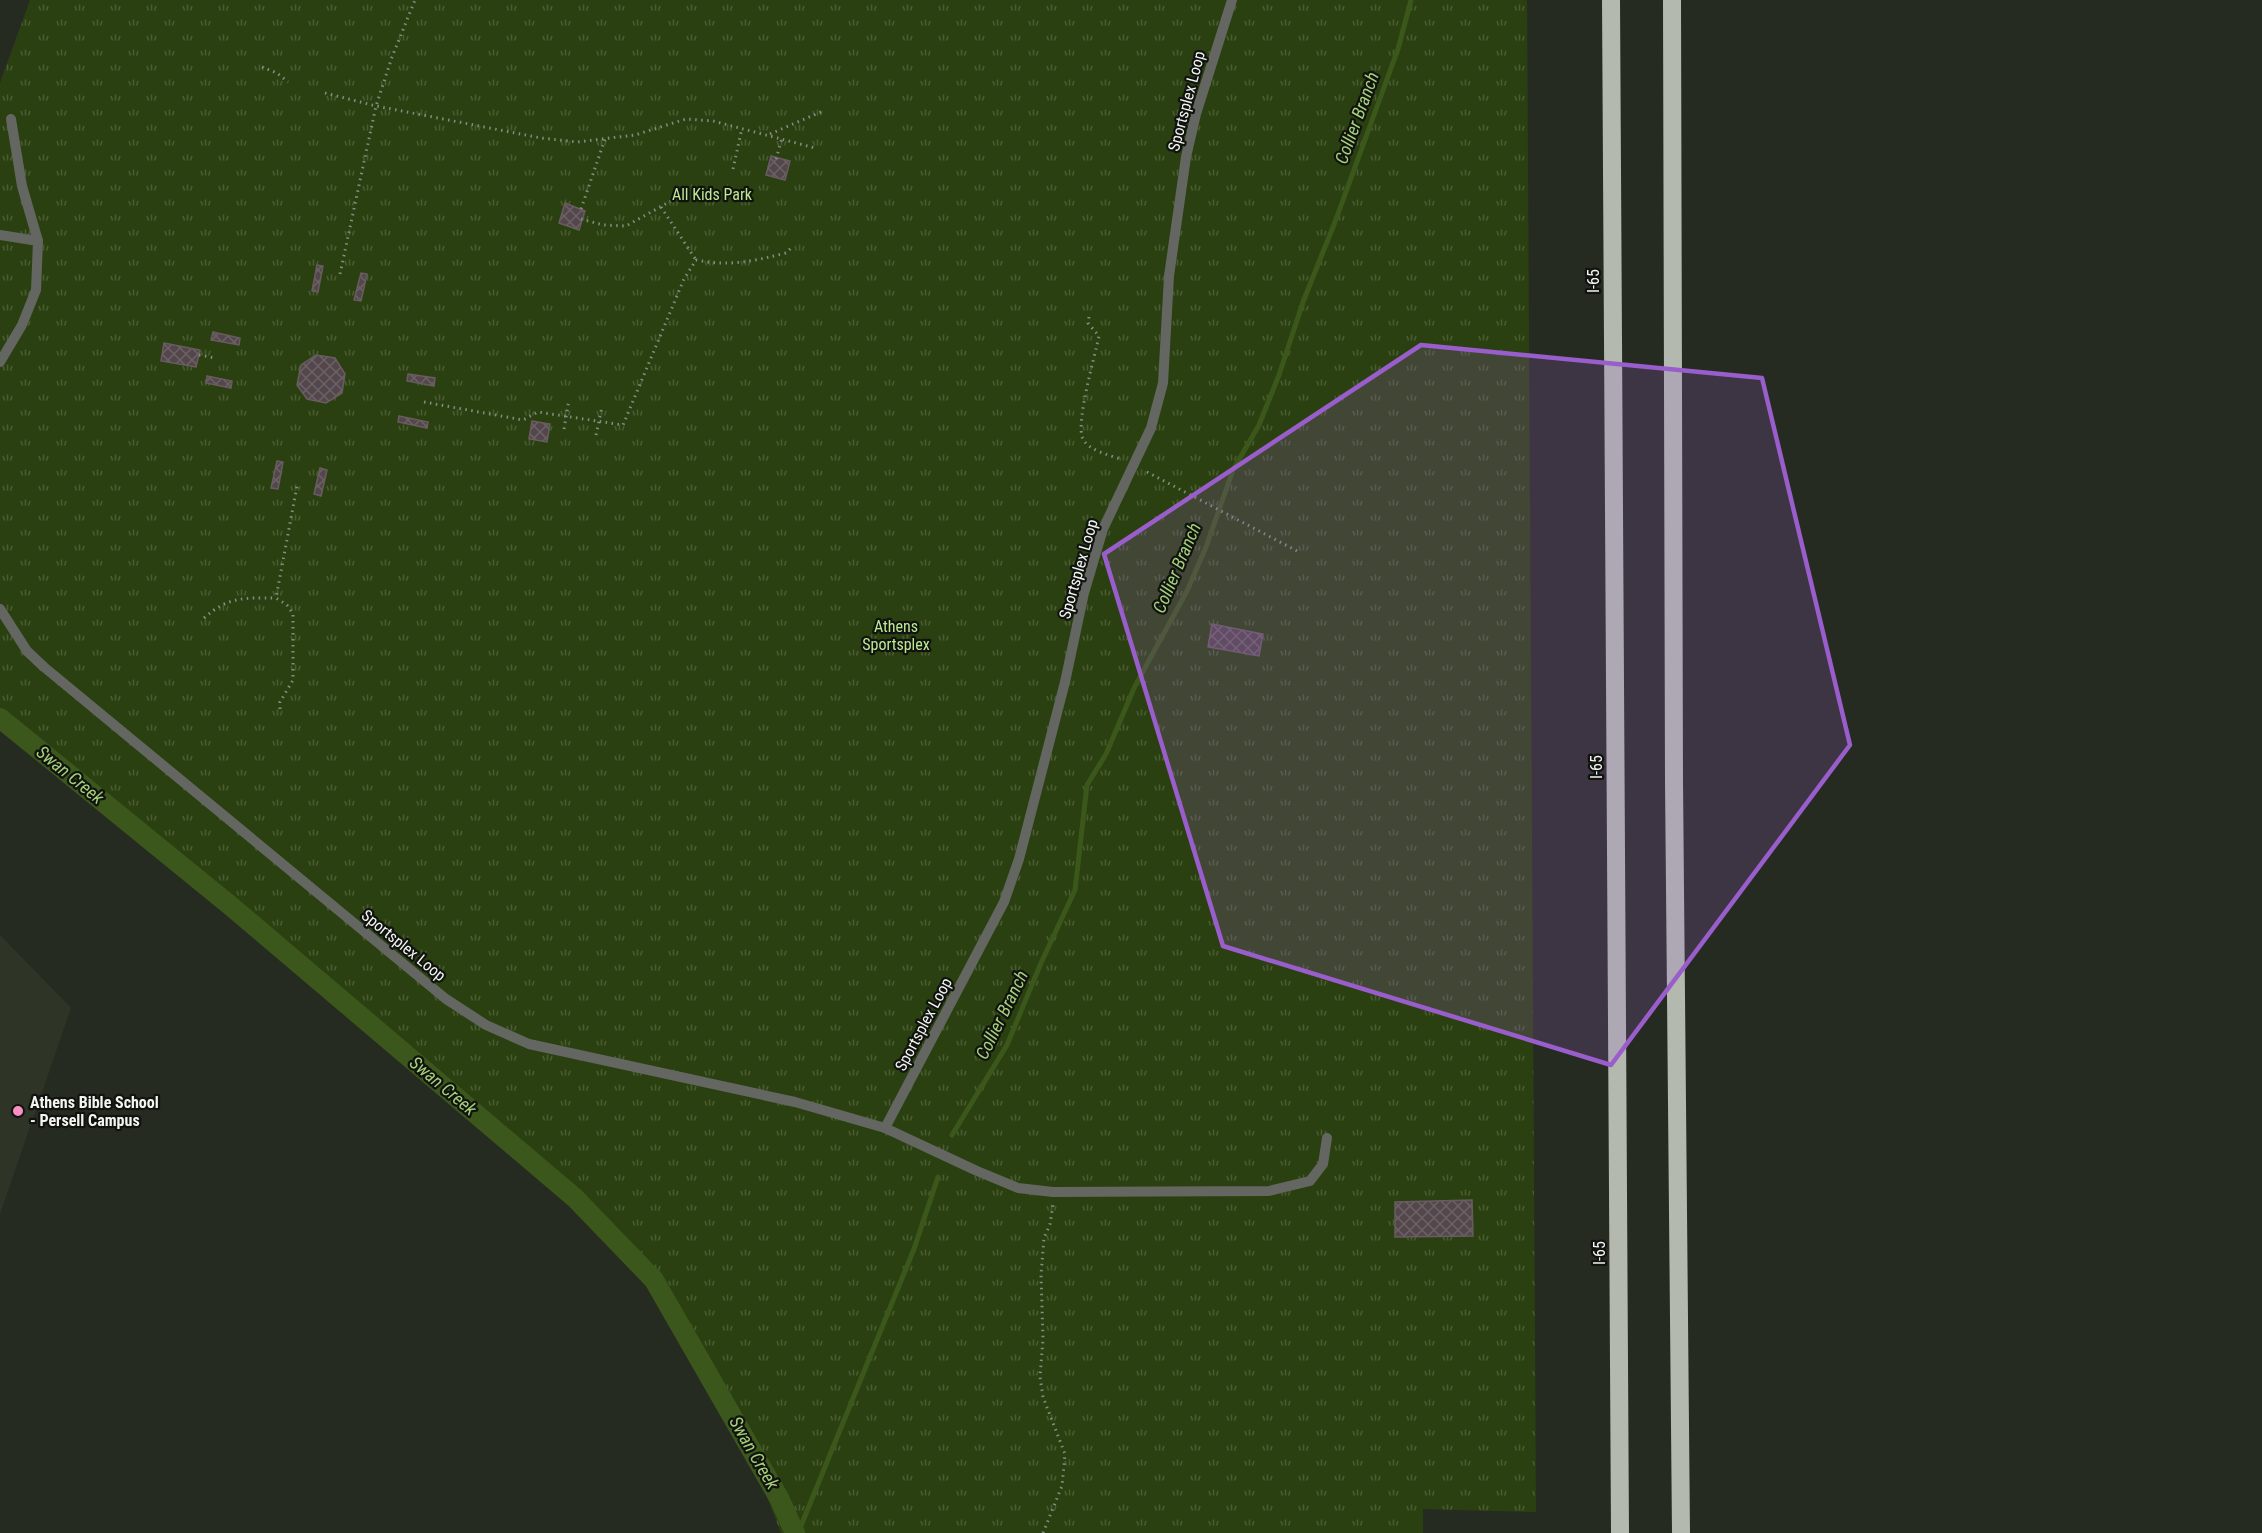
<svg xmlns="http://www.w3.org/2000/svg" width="2262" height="1533" font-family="'Roboto Condensed',sans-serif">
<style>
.built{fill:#2e3526}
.park{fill:url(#park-tufts)}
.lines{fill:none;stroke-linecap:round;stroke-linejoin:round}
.stream{stroke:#3c571b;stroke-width:5}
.canal{stroke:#3c571b;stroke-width:20}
.building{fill:url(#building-cross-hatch);stroke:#695c61;stroke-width:1.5}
.path{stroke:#868b83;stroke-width:3;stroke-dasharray:1.5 4.5;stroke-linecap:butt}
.lane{stroke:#636661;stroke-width:10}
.highway{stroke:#b3b9ae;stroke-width:18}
.marked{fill:#995ecb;fill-opacity:0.2;stroke:#995ecb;stroke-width:4.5;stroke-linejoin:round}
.poi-dot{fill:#fc8fc2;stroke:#10130f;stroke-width:2}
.labels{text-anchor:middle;stroke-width:4.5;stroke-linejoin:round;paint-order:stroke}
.street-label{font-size:16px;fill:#f3f6f0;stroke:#10130f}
.park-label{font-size:16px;fill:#bde992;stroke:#10130f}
.poi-label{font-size:16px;font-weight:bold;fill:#f3f6f0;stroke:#10130f;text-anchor:start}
.water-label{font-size:18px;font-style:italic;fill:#a5cf79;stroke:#10130f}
</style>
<defs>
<pattern id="park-tufts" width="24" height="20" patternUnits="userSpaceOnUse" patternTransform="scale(1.5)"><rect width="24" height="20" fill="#2b4010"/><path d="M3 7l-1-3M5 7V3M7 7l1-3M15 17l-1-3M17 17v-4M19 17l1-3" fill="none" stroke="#4a5c33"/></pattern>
<pattern id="building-cross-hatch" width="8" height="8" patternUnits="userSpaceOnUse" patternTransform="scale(1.5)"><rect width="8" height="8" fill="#53474c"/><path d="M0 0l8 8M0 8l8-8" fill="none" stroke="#6c6266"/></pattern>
</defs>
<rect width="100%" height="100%" fill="#262b22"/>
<path class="built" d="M0 935 71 1008 0 1214Z"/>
<path class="park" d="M30 0H1527L1536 1512 1423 1509V1533H781L754 1463 701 1353 644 1273 579 1198 0 714V83Z"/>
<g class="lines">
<g class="stream">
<path d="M952 1135 1007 1045 1041 963 1075 890 1087 785 1106 754 1135 686 1187 591 1206 547 1233 470 1259 425 1279 375 1303 302 1335 222 1398 49 1411 0"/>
<path d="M798 1533 914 1249 938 1177"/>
</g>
<path class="canal" d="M0 718 232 907 575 1198 654 1280 779 1498 795 1533"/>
</g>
<g class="building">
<path d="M771 156 790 161 785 180 766 175Z"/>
<path d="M565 203 585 211 579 230 559 223Z"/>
<path d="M317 265 323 266 318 292 312 291Z"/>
<path d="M361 273 367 274 361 301 354 300Z"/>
<path d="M213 332 240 338 239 345 211 340Z"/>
<path d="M164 343 200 350 196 367 161 361Z"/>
<path d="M316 355 335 358 345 374 342 393 326 403 307 399 297 385 301 365Z"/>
<path d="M408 374 435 378 434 386 407 381Z"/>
<path d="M207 376 232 381 231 388 206 383Z"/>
<path d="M399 416 428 422 427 428 398 422Z"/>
<path d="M532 421 550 424 547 442 529 439Z"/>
<path d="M277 461 283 462 278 489 271 488Z"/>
<path d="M320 468 327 470 321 496 314 494Z"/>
<path d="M1212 624 1263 634 1259 656 1208 647Z"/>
<path d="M1472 1200 1473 1236 1395 1237V1202Z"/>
</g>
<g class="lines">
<g class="path">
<path d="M262 67 277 73 288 82"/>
<path d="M325 93 376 106 541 138 577 142 635 135 686 119 713 121 815 148"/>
<path d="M770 134 823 111"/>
<path d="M776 159 782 138"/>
<path d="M733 169 742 128"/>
<path d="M661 207 696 260"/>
<path d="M581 209 605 139"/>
<path d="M581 219 603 225 626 226 678 197"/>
<path d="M340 274 376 106 392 57 415 0"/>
<path d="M1089 317 1088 323 1099 336C1095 356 1075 424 1083 439 1088 450 1109 455 1120 459"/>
<path d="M199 355 215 358"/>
<path d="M424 402 523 420 538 412 623 425 684 279 696 260C729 267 754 261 786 253L791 248"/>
<path d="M564 429 569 400"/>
<path d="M596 435 602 407"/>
<path d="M1147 472 1299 552"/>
<path d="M204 618C229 596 244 598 276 598"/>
<path d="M280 709V702L293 680V614L287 605 276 598 297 486"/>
<path d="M1043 1533 1062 1486 1065 1454 1043 1397 1040 1377 1043 1339 1041 1275 1044 1238 1050 1224 1053 1205"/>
</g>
<g class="lane">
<path d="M11 119 22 186 38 241"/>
<path d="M0 235 38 241 36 290 22 325 0 362"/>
<path d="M0 609 27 651 44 667 446 999 486 1025 529 1044 795 1102 885 1128 977 1171 1018 1188 1053 1192 1269 1191 1310 1181 1323 1164 1327 1138"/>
<path d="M885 1128 1004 902 1019 859 1065 682 1084 593 1103 529 1151 428 1163 383 1169 276 1186 157 1196 114 1232 0"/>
</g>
<g class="highway">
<path d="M1611 0 1620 1533"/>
<path d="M1672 0 1674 781 1681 1533"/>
</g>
</g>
<path class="marked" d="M1421 345 1762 378 1850 745 1611 1065 1223 946 1104 554Z"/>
<circle class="poi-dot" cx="18" cy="1111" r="6"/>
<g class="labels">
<g class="street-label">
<text transform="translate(1186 101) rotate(-75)" y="6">Sportsplex Loop</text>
<text transform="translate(1593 281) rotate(-90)" y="6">I-65</text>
<text transform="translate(1078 569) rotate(-74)" y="6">Sportsplex Loop</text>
<text transform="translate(1596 767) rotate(-90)" y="6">I-65</text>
<text transform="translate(404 945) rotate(39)" y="6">Sportsplex Loop</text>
<text transform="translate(923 1024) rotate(-62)" y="6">Sportsplex Loop</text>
<text transform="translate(1599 1253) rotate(-90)" y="6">I-65</text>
</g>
<g class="park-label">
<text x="712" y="200">All Kids Park</text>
<text x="896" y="632">Athens<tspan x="896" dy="18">Sportsplex</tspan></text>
</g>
<g class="poi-label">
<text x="30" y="1108">Athens Bible School<tspan x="30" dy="18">- Persell Campus</tspan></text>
</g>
<g class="water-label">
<text transform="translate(1357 118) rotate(-70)" y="6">Collier Branch</text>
<text transform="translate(1177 568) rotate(-67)" y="6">Collier Branch</text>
<text transform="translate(70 775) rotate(39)" y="6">Swan Creek</text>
<text transform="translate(1002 1015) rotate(-64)" y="6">Collier Branch</text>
<text transform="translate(443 1086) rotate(40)" y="6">Swan Creek</text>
<text transform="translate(754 1453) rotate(60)" y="6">Swan Creek</text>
</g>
</g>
</svg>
